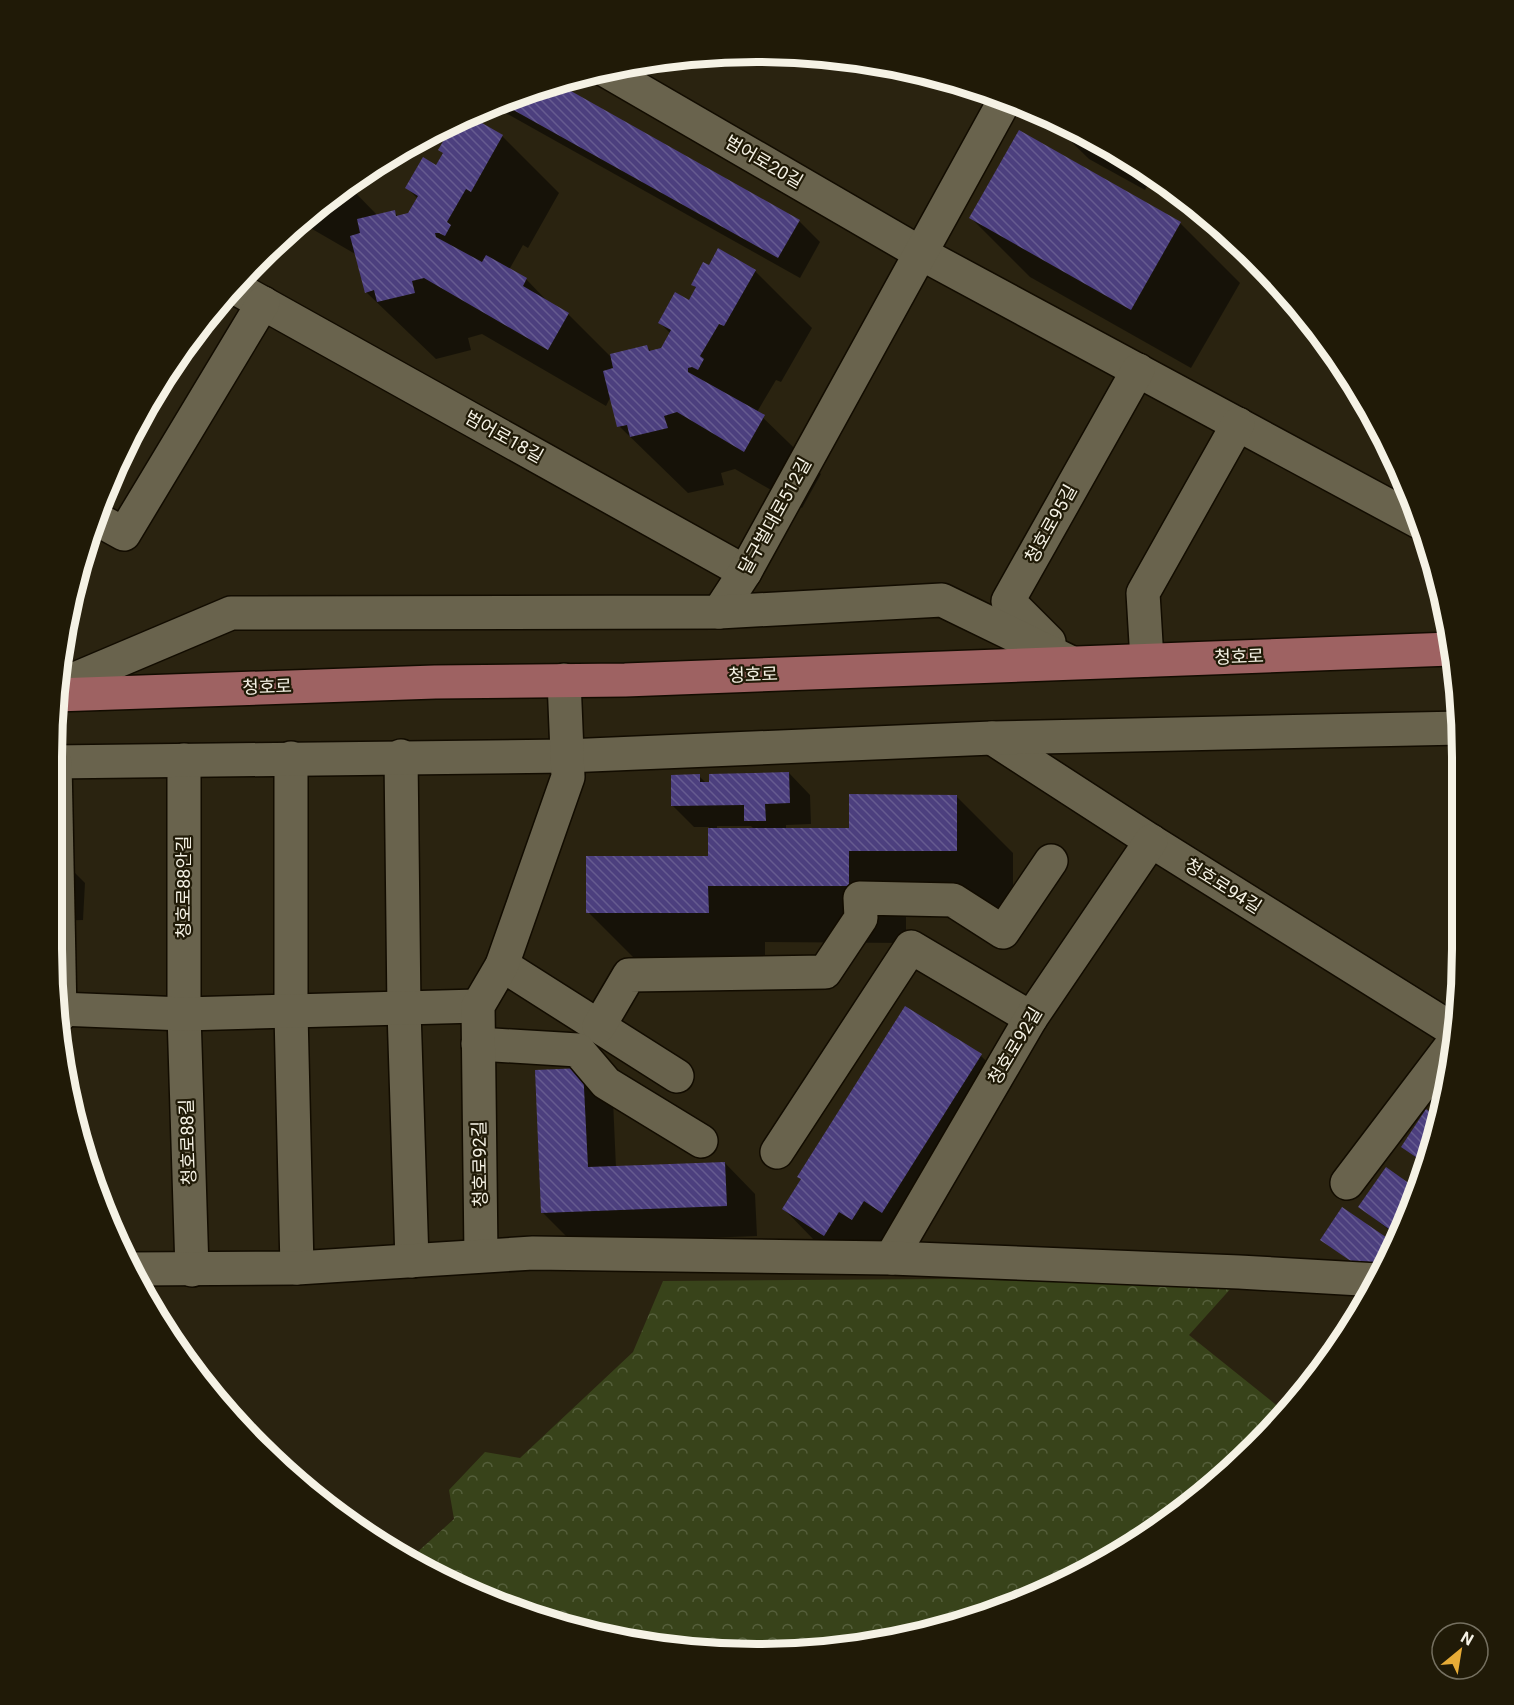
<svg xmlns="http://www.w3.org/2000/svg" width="1514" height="1705" font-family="Roboto,'Noto Sans KR',sans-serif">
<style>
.forest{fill:url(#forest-crowns)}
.shadow{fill:#0007;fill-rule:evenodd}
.building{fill:url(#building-back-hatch)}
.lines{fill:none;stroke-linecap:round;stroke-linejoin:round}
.minor-casing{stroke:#120c00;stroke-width:36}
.major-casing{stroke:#120c00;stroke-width:36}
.minor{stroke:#69634d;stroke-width:33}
.major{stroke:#9e6262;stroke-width:33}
.labels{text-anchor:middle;stroke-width:4.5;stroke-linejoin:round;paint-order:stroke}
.street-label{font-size:18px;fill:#f5f2e5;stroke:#201a07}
.rim{fill:none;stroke:#f5f2e5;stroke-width:8}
</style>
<defs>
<pattern id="forest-crowns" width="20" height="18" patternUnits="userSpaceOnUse" patternTransform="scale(1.5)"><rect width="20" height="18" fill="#38431a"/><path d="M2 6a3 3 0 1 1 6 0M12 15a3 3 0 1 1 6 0" fill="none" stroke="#555f3b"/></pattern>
<pattern id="building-back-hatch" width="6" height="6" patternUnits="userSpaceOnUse" patternTransform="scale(1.5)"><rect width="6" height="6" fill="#4c3f7e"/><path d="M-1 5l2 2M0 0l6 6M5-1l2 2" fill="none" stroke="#665b90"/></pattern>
</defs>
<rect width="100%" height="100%" fill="#2a2310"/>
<path class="forest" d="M950 1279 1233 1286 1189 1335 1285 1412 1222 1479 1070 1581 940 1630 803 1653 620 1640 487 1600 412 1557 454 1519 449 1490 485 1452 520 1458 633 1352 663 1281Z"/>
<g class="shadow">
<path d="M553 83 799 221 820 242 800 278 502 111 496 105Z"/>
<path d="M466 116 502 136 559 193 528 248 523 245 509 270 526 279 549 303 568 314 610 356 647 347 652 352 662 349 671 334 660 323 689 302 697 289 692 284 709 267 755 271 812 328 781 382 776 380 757 412 821 474 802 508 735 469 721 473 724 485 688 493 619 426 611 396 606 406 482 334 468 338 471 350 436 359 366 292 357 255 300 222 327 197 347 184 378 216 394 212 399 217 409 214 418 199 407 188 436 167Z"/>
<path d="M1046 117 1110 145 1152 176 1145 190 1089 159Z"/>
<path d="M1020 132 1180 223 1240 283 1191 368 1030 277 971 218Z"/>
<path d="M789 773 810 795 811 824 786 825V829H851L956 796 1013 853V907H906V943L765 942V970L645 969 588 912 710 858 709 827H694L673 806 699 776 707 784ZM717 826H751L754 829H717Z"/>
<path d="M52 850 85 883 83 920 51 921Z"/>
<path d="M906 1008 981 1056 1012 1086 913 1242 855 1266 814 1240 784 1209 802 1180 799 1177Z"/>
<path d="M583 1069 613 1100 616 1168 725 1163 755 1194 757 1236 573 1243 542 1212Z"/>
<path d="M1427 1112 1441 1121 1426 1166 1403 1147Z"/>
<path d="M1387 1169 1416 1191 1399 1238 1360 1207Z"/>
<path d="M1343 1209 1396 1246 1379 1277 1370 1276 1322 1239Z"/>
</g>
<g class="building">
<path d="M555 82 800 220 778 258 501 103Z"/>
<path d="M468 115 503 135 471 192 466 189 447 222 451 225 445 236 439 233H435L436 237 482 262 486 255 527 278 523 286 569 313 548 350 424 278 412 281 415 293 377 302 374 290 365 293 350 236 360 233 357 219 395 210 396 216 408 213 418 196 405 188 423 157 436 165 443 153 438 150 451 128 456 130 463 117Z"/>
<path d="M1019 130 1181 222 1131 310 969 218Z"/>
<path d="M718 248 756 270 724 326 719 324 700 356 704 359 698 370 692 367 688 368V372L765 415 744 452 677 412 664 416 668 428 630 437 627 425 617 427 603 371 613 368 610 354 647 345 649 351 661 348 671 330 658 323 675 292 689 300 696 287 691 285 703 262 709 265Z"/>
<path d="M789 772 790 803 765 804 766 821H744V805L671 806V775L700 774V782H709V774Z"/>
<path d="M849 794 957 795V851H849V886H708L709 913H586V856H708V828H849Z"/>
<path d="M905 1006 982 1054 882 1213 864 1201 852 1220 839 1212 824 1236 782 1209 801 1179 797 1177Z"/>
<path d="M583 1068 588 1167 725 1162 727 1206 541 1213 535 1070Z"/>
<path d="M1426 1109 1441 1119 1426 1164 1401 1147Z"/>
<path d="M1386 1167 1417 1189 1389 1229 1358 1207Z"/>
<path d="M1342 1207 1396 1244 1385 1269 1358 1266 1320 1240Z"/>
<path d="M1348 1322 1350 1324 1330 1357 1325 1353Z"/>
<path d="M1325 1360 1327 1362 1317 1378 1304 1392 1302 1391Z"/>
</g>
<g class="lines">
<g class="minor-casing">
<g id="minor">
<path d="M605 70 922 254 1419 522"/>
<path d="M232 286 745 572"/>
<path d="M95 518 124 534 263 303"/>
<path d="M719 612 745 572 1006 98"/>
<path d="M1049 642 1008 601 1138 370"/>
<path d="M1147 660 1143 593 1238 424"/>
<path d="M56 687 231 613 719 612 942 600 1070 662"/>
<path d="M992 738 1151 841 1455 1031"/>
<path d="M401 756 404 1010 412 1261"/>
<path d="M291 758V1013L297 1268"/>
<path d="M184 760V1014L192 1270"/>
<path d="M52 762 566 756 992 738 1462 728"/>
<path d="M55 762 60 1015"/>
<path d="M502 965 677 1076"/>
<path d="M59 1009 184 1014 478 1006"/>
<path d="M599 1026 629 975 825 972 861 918 860 898 953 900 1003 932 1051 861"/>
<path d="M478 1044 578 1050 606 1083 701 1141"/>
<path d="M777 1152 911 947 1031 1018"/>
<path d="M1347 1183 1454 1042"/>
<path d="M481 1255 478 1006 502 965 568 777 564 680"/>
<path d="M891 1258 1031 1018 1151 841"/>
<path d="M130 1269 297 1268 533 1253 891 1258 1239 1272 1378 1280"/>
</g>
</g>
<g class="major-casing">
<path id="major" d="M55 695 435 682 625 680 1451 649"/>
</g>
<use href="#minor" class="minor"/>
<use href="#major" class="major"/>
</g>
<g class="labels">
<g class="street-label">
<text transform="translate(764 162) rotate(30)" y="6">범어로20길</text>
<text transform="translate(504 437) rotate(29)" y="6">범어로18길</text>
<text transform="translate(775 516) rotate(-61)" y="6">달구벌대로512길</text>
<text transform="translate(1051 524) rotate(-61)" y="6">청호로95길</text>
<text transform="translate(1239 657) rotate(-2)" y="6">청호로</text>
<text transform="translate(753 675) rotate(-2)" y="6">청호로</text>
<text transform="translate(267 687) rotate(-2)" y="6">청호로</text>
<text transform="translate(1223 886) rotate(32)" y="6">청호로94길</text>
<text transform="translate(184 887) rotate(-90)" y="6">청호로88안길</text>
<text transform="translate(1015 1046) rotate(-59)" y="6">청호로92길</text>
<text transform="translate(188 1142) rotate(-92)" y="6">청호로88길</text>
<text transform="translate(480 1164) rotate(-91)" y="6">청호로92길</text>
</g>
</g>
<path d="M0 0H1514V1705H0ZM757 62H757A695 695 0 0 1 1452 757V949A695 695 0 0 1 757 1644H757A695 695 0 0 1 62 949V757A695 695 0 0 1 757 62Z" fill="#201a07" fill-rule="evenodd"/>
<path class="rim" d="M757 62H757A695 695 0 0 1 1452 757V949A695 695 0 0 1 757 1644H757A695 695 0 0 1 62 949V757A695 695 0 0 1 757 62Z"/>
<g transform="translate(1460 1651) rotate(30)"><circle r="28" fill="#201a07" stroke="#757060" stroke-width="1.5"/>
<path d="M0-4.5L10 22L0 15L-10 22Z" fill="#e7ac37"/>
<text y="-9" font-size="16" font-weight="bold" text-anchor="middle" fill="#f5f2e5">N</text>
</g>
</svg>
